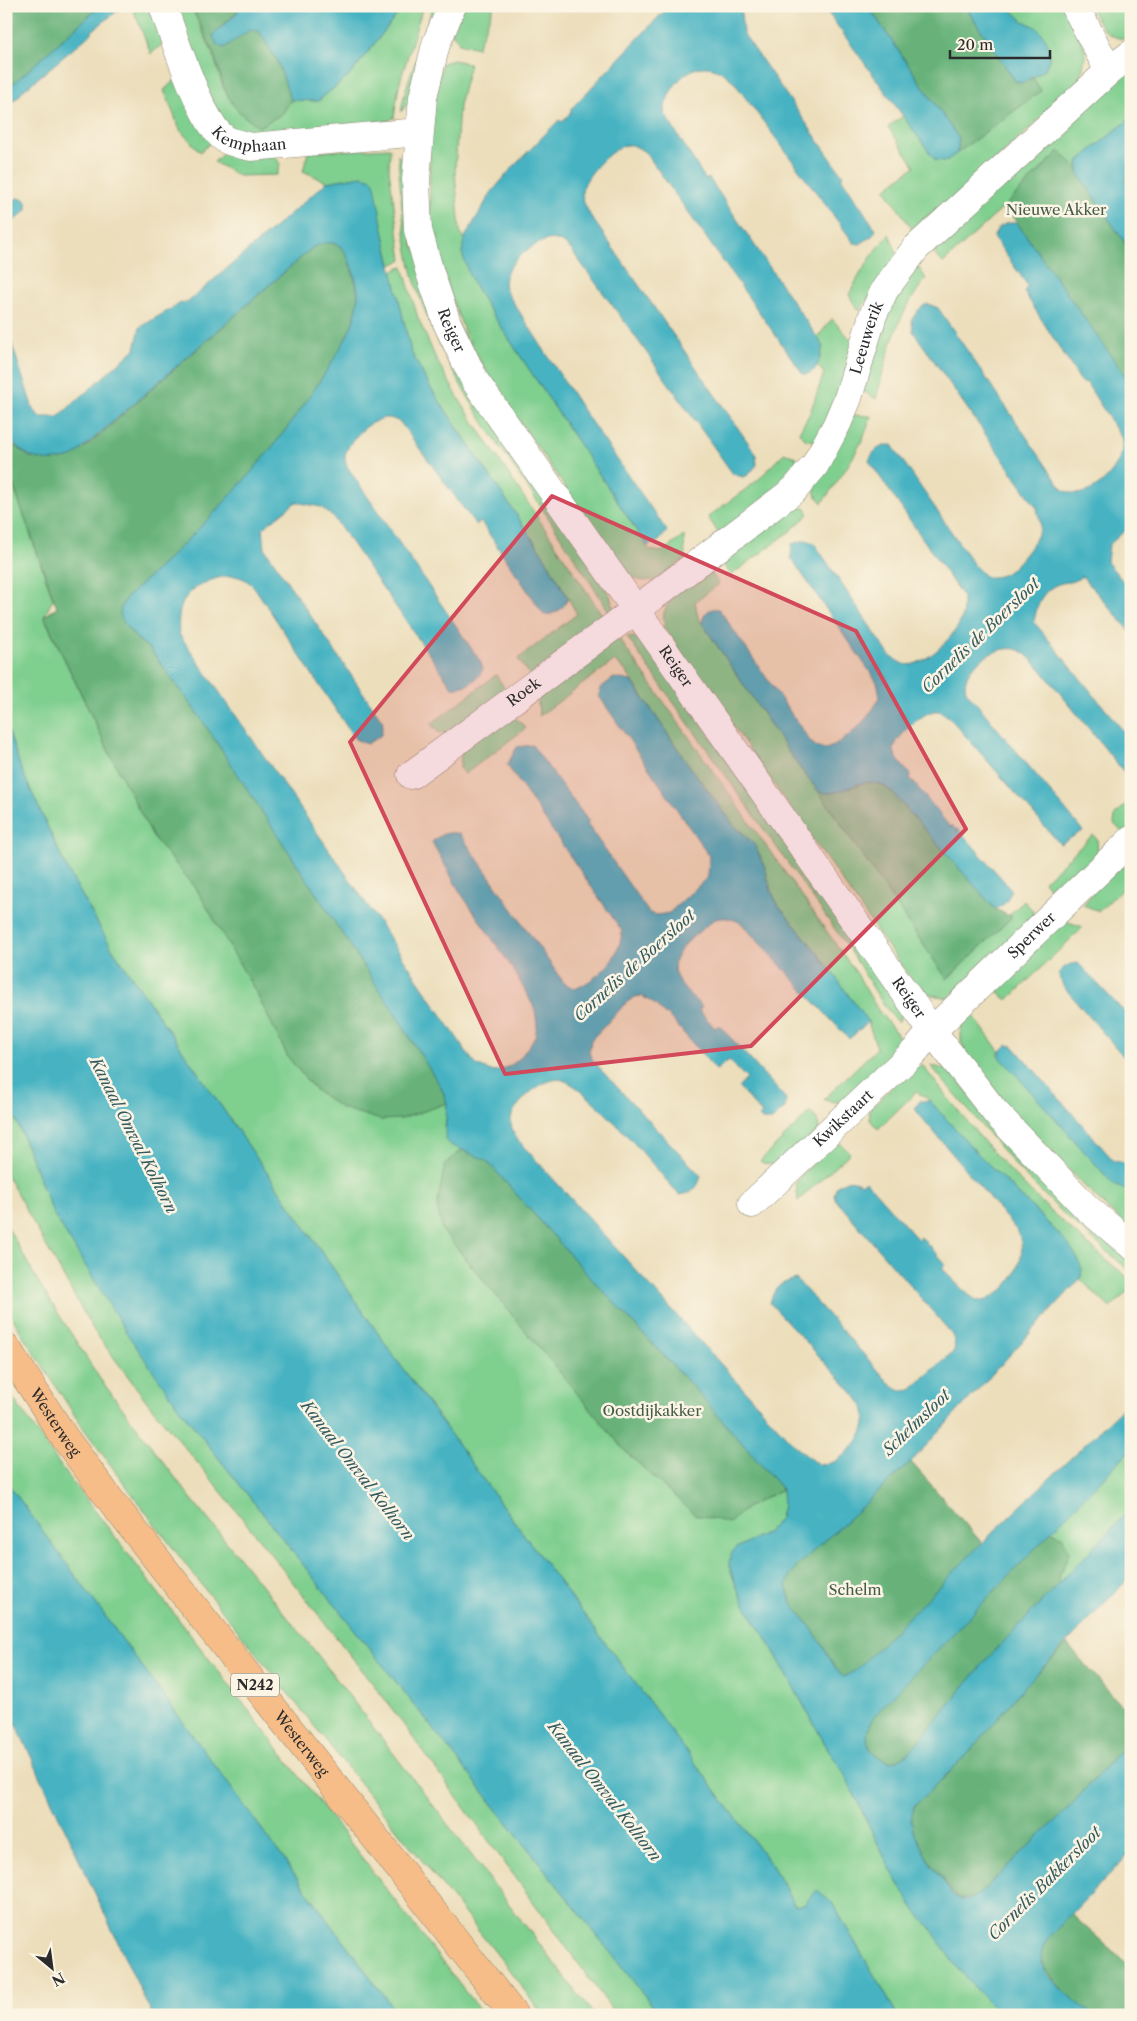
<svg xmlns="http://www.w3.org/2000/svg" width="1137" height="2021" font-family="'Libre Caslon Text',serif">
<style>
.green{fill:#7fcf8f;stroke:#557d5d}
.forest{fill:#67b27a;stroke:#496e52}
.water{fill:#46b3c2;stroke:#386f76}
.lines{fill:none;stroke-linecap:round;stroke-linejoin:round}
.minor-casing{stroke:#8c8473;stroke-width:29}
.major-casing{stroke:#8c8473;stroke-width:29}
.minor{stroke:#fff;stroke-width:28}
.major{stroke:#f7bd88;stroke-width:28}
.marked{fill:#d1495b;fill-opacity:0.2;stroke:#d1495b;stroke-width:4;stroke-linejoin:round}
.labels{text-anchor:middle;stroke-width:5;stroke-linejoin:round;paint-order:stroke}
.shield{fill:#fcf5e5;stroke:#6a6863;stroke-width:1}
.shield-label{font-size:14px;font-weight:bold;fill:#2b2b2b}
.street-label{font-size:15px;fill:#2b2b2b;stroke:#fcf5e5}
.park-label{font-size:15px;fill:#445c49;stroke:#fcf5e5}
.water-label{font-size:16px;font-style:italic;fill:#345b60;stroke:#fcf5e5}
</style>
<rect width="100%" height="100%" fill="#fcf5e5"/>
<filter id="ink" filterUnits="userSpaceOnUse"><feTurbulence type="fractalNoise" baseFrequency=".02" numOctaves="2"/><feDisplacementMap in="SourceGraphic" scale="10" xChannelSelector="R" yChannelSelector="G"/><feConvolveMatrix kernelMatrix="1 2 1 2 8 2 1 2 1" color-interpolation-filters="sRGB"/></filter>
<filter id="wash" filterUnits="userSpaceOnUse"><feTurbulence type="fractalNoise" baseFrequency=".0096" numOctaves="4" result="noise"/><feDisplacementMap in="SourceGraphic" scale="20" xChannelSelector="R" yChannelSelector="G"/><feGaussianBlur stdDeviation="1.12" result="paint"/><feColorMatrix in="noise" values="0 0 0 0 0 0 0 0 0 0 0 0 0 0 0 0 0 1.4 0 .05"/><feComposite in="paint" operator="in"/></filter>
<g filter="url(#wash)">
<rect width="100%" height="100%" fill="#ecdebb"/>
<g class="green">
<path d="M132 6H153L166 41 151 54Z"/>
<path d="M175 6H191L213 54 224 90 282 114 291 100 318 101 350 75 404 6H423L399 85 394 118 387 121 258 136 237 132 217 116Z"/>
<path d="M433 6H439L410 100 401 112C404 91 411 74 418 55 424 40 427 22 433 6Z"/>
<path d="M464 6H494L477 48 459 43 452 32Z"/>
<path d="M1007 6H1066L1086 50 1083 68 1077 84 916 235 885 189 915 166 888 127 903 116 935 160 946 161 1041 91 1033 78 1045 70 1049 59 1047 41 1036 27 1023 21Z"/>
<path d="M1089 6H1131V38C1107 42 1099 24 1089 6Z"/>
<path d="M454 60 470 64 459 105 455 171 460 232 464 239 462 253 485 303 647 546 650 550 662 552 684 536 685 559 653 582 651 580C642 582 635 580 628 573L626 575 491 380 465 333 447 286 430 214 429 133 442 63Z"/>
<path d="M1131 64V118L1079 160 1077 168 1058 152 1005 206 943 263 935 255 936 242Z"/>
<path d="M177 78 214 140 200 152 180 130 164 90Z"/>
<path d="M390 148 389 170 402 260 391 265 384 235 362 176 327 182 303 171 308 152Z"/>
<path d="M227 150 275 156 280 164 277 175 239 176 214 162Z"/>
<path d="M398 155 402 160 405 168 413 245 610 595 613 607 610 613C586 576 562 538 538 502 494 439 449 376 422 303 405 260 401 201 398 155Z"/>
<path d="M889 234 896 250V259L860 310 857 309 849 295C860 272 873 253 889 234Z"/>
<path d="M398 267H403L418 318 437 361 462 404 605 619 530 676 518 659 577 614 546 559 430 387 411 352 392 271 398 269Z"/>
<path d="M911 268 920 269 926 279C894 319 889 351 876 399L860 389 877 326Z"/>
<path d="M832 319 854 343 845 377 817 442 805 439 799 432 810 413 824 373 817 365 823 346 817 338Z"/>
<path d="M851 415 871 416C862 449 841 476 822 503L815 494V479Z"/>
<path d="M784 453 796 457 798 470 719 534 708 517 758 480Z"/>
<path d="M6 465 53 599 44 617 110 754 153 837 196 888 257 994 288 1057 314 1089 401 1119 447 1103C448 1126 436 1138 462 1150L445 1164 442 1230 625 1451 694 1514 729 1522 748 1507 782 1489 783 1505 780 1518 768 1532 736 1548 729 1563 732 1575 740 1595 755 1622 768 1641 829 1751 843 1771 887 1863 915 1911 931 1928 952 1961 979 1992 1002 2015H895V2011L831 1901 795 1906 773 1867 501 1504 393 1355 111 947 67 869 21 769 6 724Z"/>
<path d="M790 503 806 509 809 514 788 533 731 575 719 558Z"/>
<path d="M707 567 719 584 695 602 698 617 799 767 819 792 947 979 1012 917 1009 915 1024 901 1033 911 1032 920 948 998C935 996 924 994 915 985L663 626 665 624C655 605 694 579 707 567Z"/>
<path d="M617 636 857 974 878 1010 901 1039 894 1058 847 1103 827 1101 824 1099 877 1048 868 1022 821 957 778 905 771 890 764 865 755 845 733 824 688 764 625 670 614 661 539 716 538 703 540 691Z"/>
<path d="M627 637H634L645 643 898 1003 901 1017 898 1023C878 1000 864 971 847 946Z"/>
<path d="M496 675 507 692 450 734 438 732 431 724Z"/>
<path d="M510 713 526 728 465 774 460 768 461 752Z"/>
<path d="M1131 800V826L1123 833 1114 824 1115 815Z"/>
<path d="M1093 835 1097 839 1098 856 1061 892 1052 891 1044 881Z"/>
<path d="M1115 867H1127L1131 871V881L1099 911 1083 905Z"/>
<path d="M1062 920 1083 927 1008 1000C1001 997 997 990 996 982Z"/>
<path d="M969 1010 1000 1052 998 1054 1119 1187 1131 1192V1230L1091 1193 999 1097 965 1052 961 1041V1028Z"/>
<path d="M922 1065C953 1104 983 1143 1018 1179 1053 1215 1091 1248 1131 1280L1129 1290 1110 1308 1080 1279 1082 1277 1059 1234 978 1154 926 1097 916 1092 878 1129 870 1120 869 1110 908 1071Z"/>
<path d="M930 1065 944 1069 951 1073 1094 1230 1131 1263V1272L1068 1218 1021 1172Z"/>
<path d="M6 1094 53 1213 179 1408 660 2015H616L384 1698 224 1495 148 1403 94 1331 6 1174Z"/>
<path d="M810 1112 817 1119 819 1129 783 1166 763 1163 760 1161Z"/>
<path d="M841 1144 850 1153 798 1201 796 1183 802 1174 832 1145Z"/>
<path d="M6 1224 37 1280 100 1379 190 1497 314 1650 594 2015H543L504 1963 203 1587 141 1506 81 1425 22 1334 6 1306Z"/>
<path d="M6 1388 62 1468 483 2015H398L6 1481Z"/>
<path d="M1131 1449V1508L1058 1585 1060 1573 1063 1570V1537L1050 1531Z"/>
</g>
<g class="forest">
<path d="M6 6H100L6 90Z"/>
<path d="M191 6H240C234 19 220 24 213 36L217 45 224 48 250 29 259 31 278 62 291 100 282 114 259 127C225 106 226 90 214 55 208 38 198 22 191 6Z"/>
<path d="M868 6H965L1015 81 1022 83 1033 78 1041 91 957 153 959 139Z"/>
<path d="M1059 151 1077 168 1078 173 1131 252V384L1005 206Z"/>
<path d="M324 242C345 244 346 252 352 271 355 280 358 290 358 300 356 324 342 346 330 366 276 454 202 529 126 598L125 625 137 639 150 649 200 717 394 1012 442 1089 447 1103 401 1119 381 1120 341 1108 314 1089 288 1057 257 994 196 888 153 837 110 754 44 616 57 608 6 465V454L14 445 31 458 86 447 313 247Z"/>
<path d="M868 782H876L890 790 995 909 1012 917 947 979 819 792 832 793Z"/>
<path d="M462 1150 486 1160 589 1276 694 1388 782 1489 748 1507 729 1523 694 1514 625 1451 442 1230 437 1206 445 1164Z"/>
<path d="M911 1462 982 1543 857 1670 843 1677C830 1663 825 1648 814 1632 806 1619 790 1605 787 1590 785 1580 792 1573 797 1566Z"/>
<path d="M1050 1531 1063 1537 1069 1553 1060 1574 1058 1585 987 1659 908 1754C902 1757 896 1762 889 1762 885 1761 881 1758 878 1756 863 1747 866 1730 872 1717Z"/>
<path d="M1067 1644 1131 1716V1738L1064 1813 978 1895C960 1904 955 1897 945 1882 934 1867 910 1838 911 1819 911 1801 934 1787 946 1776 974 1748 997 1716 1024 1687 1038 1672 1053 1658 1067 1644Z"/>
<path d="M1071 1914 1131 1967V2015C1120 2015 1107 2016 1096 2015 1081 2012 1040 1971 1041 1954 1042 1939 1062 1924 1071 1914Z"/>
</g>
<g class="water">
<path d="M100 6H119L121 8 92 31V33L20 93 21 94 6 107V90Z"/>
<path d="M240 6H404L350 75 318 101 291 100 278 62 259 31 250 30 224 48 217 45 213 36 214 34 236 14Z"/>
<path d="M669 6H745L741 13 743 33 843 176 841 177 876 230 872 236 860 244 854 243 733 81C727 76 721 70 713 68 687 61 666 91 664 113L706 180 709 178 823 346C819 359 819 374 803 374L646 153C642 150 636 146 632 145 616 141 582 178 582 193 582 201 587 208 590 215L756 454 757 465 748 475 743 477 733 474 627 325 569 247C563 242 555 238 547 240 529 245 496 271 506 291L582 409 667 531 659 541 647 546 485 303 469 275 462 253 464 239 491 193 511 169 559 120 562 122 572 111 570 110Z"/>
<path d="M823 6H868L959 139 957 153 946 161 935 160Z"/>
<path d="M965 6H1007L1023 21 1036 27 1041 32 1047 41 1049 49V59L1045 70 1022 83 1015 81Z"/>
<path d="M1131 118V157L1126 181 1131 191V252L1078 173 1079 160Z"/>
<path d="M362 176 372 179 375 185 384 235 411 352 430 387 546 559 568 598C563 610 556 614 544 615L481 522 476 525 400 422C397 421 392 418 389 418 373 416 347 441 345 456 345 460 346 464 348 468L480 661 483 669C476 682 466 688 452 687L334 518 321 507 296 502 263 528 265 549 383 722 381 735 367 744 355 739 255 588C250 583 246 579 239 577 223 573 195 584 186 597 178 609 178 621 179 634L364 900 472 1060 478 1066 494 1072 510 1066 520 1058 535 1037 537 1025 535 1009 513 969 460 892 432 842C440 834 449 831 460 834L564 983 575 989C600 977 620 959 622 931L507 765 517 747 532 745 589 822 587 824 649 913 657 915 669 913 708 877 709 856 599 696 600 688 614 678 632 681 688 764 733 824 755 845 764 865 771 890 778 905 821 957 868 1022 849 1039 741 923C731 918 724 916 713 920 699 933 664 954 677 978 682 989 694 998 702 1007L699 1010 715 1028 719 1025 786 1099 785 1108 772 1120H762L759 1117 762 1114 738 1087 747 1079 729 1060 716 1070 667 1014 665 1015 656 1005 642 996 635 997 627 1002 591 1040 589 1053 592 1059 602 1071 701 1176C698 1188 692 1194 679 1195 660 1172 588 1087 563 1080 549 1076 529 1092 521 1102 509 1114 508 1124 517 1139L795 1446 818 1465C824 1464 832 1464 837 1460 852 1451 869 1431 865 1411 863 1405 858 1400 855 1395L770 1303C775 1286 779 1284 796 1279L892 1386 901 1390 911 1389 954 1351C956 1340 953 1336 946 1327L836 1200 834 1195 837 1186C847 1180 851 1178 861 1184L866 1181 918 1240 921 1237 946 1264 942 1268C950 1276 969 1299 980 1301 985 1302 990 1298 994 1296 1016 1282 1028 1256 1018 1232L918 1113 915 1108 920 1101H930L978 1154 1059 1234C1068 1244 1087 1265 1080 1279L911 1462 797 1566C792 1573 786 1580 787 1590 790 1605 806 1619 814 1632 825 1647 830 1664 843 1677L856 1670 982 1543 1120 1411 1131 1398V1449L873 1717C866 1730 863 1747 878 1756 881 1758 885 1761 889 1762 896 1762 902 1757 908 1754L987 1659 1131 1508V1576L1024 1687 969 1753 914 1806 911 1820 914 1832 927 1858 953 1895 962 1900H969L978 1895 1064 1813 1131 1738V1852L1055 1931C1050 1937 1044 1943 1042 1951 1035 1974 1078 2003 1094 2015H1002L979 1992 952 1961 931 1928 915 1911 887 1863 843 1771 829 1751 768 1641 755 1622 740 1595 732 1575 729 1563 731 1554 736 1548 768 1532 780 1518 783 1505 782 1489 694 1388 589 1276 486 1160 450 1145 445 1139 447 1103 442 1089 394 1012 200 717 150 649 137 639 125 625 120 615 121 607 126 598C202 529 276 454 330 365 342 346 356 324 358 300 359 286 353 269 347 256 340 240 327 241 313 247L74 456C43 466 25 459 6 434V326L33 409 40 417H58L135 349 140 327 181 303 188 302 327 182Z"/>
<path d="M17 198 24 199 27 204V210L6 227V207Z"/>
<path d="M1007 223H1017L1131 384V525L1109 545 1107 562 1131 591V632L1082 576C1071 585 1067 580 1056 585 1040 593 1037 606 1034 622L1125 733V737L1131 744V773L1124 772 1042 671C1034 663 1026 651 1015 649 995 645 959 669 966 691L1083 831 1060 844 949 717C944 714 941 710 935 711 924 711 894 738 894 750 895 759 906 769 911 776L910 778 950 827 952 825 956 830 958 829 1011 889C1009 900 1005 905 995 909L890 790C861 769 848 798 819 792L799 767 702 623C703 614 709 607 719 609L810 741C814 745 817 748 823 749 840 749 875 713 879 697 880 693 878 686 877 682L791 558 792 544 806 540 814 543 890 656C894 658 899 663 904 664 922 670 958 634 962 617 963 611 963 603 963 597L869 461C873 450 881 445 892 445L974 565 986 577C993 577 998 577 1005 574 1015 568 1039 539 1040 528 1041 521 1038 515 1037 508L913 331 912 319C917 312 920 306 928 304L938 308 1063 490C1068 492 1075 495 1082 493 1103 489 1128 459 1121 437L1086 382 1082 383 1024 292 1028 286 995 239 994 236 998 228Z"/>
<path d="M6 724 21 769 67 869 111 947 393 1355 501 1504 773 1867 795 1906 804 1904 817 1890 831 1901 895 2011V2015H660L179 1408 126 1332 53 1213 6 1094Z"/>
<path d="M1078 963 1131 1019V1065L1063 986 1059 974C1063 966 1069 964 1078 963Z"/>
<path d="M1007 1045 1013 1046 1114 1161 1124 1163 1131 1159V1192L1114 1185 1000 1057V1052Z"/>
<path d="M6 1481 398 2015H152L6 1703Z"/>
</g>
</g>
<g filter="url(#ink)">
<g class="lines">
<g class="minor-casing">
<g id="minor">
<path id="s1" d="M163 6C173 35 201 123 225 139 232 143 243 145 251 147L419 132"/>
<path id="s2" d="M452 6 436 44 423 97 416 180 418 230 430 273 447 323 475 381 932 1031 995 1112 1088 1209 1131 1245"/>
<path d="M1075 6 1109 71"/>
<path id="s3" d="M411 775 637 609 794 490 815 465 837 424 848 398 873 315 885 289 916 248 1109 71 1131 54"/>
<path id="s4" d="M752 1204 914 1052 932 1031 1131 840"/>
</g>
</g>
<g class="major-casing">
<g id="major">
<path id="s5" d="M6 1347 64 1437 115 1506 514 2015"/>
</g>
</g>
<use href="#minor" class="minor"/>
<use href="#major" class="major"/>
</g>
</g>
<path class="marked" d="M552 496 856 631 966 829 751 1046 505 1074 350 742Z"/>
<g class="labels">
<rect class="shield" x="231" y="1673.5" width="48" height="23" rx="4"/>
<g class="shield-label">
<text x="255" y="1690">N242</text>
</g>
<g class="street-label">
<text dy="5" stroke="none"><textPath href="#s1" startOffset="172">Kemphaan</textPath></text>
<text dy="5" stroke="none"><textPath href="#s2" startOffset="335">Reiger</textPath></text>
<text dy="5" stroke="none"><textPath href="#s3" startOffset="648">Leeuwerik</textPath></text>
<text dy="5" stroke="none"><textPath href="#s2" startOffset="740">Reiger</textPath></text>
<text dy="5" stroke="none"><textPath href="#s3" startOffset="140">Roek</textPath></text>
<text dy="5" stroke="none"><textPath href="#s4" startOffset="388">Sperwer</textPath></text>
<text dy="5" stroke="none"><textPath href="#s2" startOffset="1145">Reiger</textPath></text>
<text dy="5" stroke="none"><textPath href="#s4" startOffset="125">Kwikstaart</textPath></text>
<text dy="5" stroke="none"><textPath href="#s5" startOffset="90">Westerweg</textPath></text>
<text dy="5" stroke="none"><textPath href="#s5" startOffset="495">Westerweg</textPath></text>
</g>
<g class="park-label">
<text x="1056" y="215">Nieuwe Akker</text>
<text x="652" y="1416">Oostdijkakker</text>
<text x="855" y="1595">Schelm</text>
</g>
<g class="water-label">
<text transform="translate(980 635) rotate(-44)" y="6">Cornelis de Boersloot</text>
<text transform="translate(634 965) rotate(-42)" y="6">Cornelis de Boersloot</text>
<text transform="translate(134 1135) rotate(63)" y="6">Kanaal Omval Kolhorn</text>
<text transform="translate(916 1422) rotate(-44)" y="6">Schelmsloot</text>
<text transform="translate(358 1470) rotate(52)" y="6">Kanaal Omval Kolhorn</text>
<text transform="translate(605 1791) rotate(52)" y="6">Kanaal Omval Kolhorn</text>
<text transform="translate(1044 1883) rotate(-45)" y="6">Cornelis Bakkersloot</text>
</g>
</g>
<rect width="1137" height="2021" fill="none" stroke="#fcf5e5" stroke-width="25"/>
<g transform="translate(52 1968) rotate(151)" stroke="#fcf5e5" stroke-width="4" paint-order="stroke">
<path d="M0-4L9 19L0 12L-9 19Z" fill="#2b2b2b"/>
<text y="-8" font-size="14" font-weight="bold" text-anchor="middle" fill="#2b2b2b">N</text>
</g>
<path d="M950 50v8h100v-8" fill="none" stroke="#2b2b2b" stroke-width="2.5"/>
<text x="957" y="50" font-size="15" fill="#2b2b2b" stroke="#fcf5e5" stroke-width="4" paint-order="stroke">20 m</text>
</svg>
